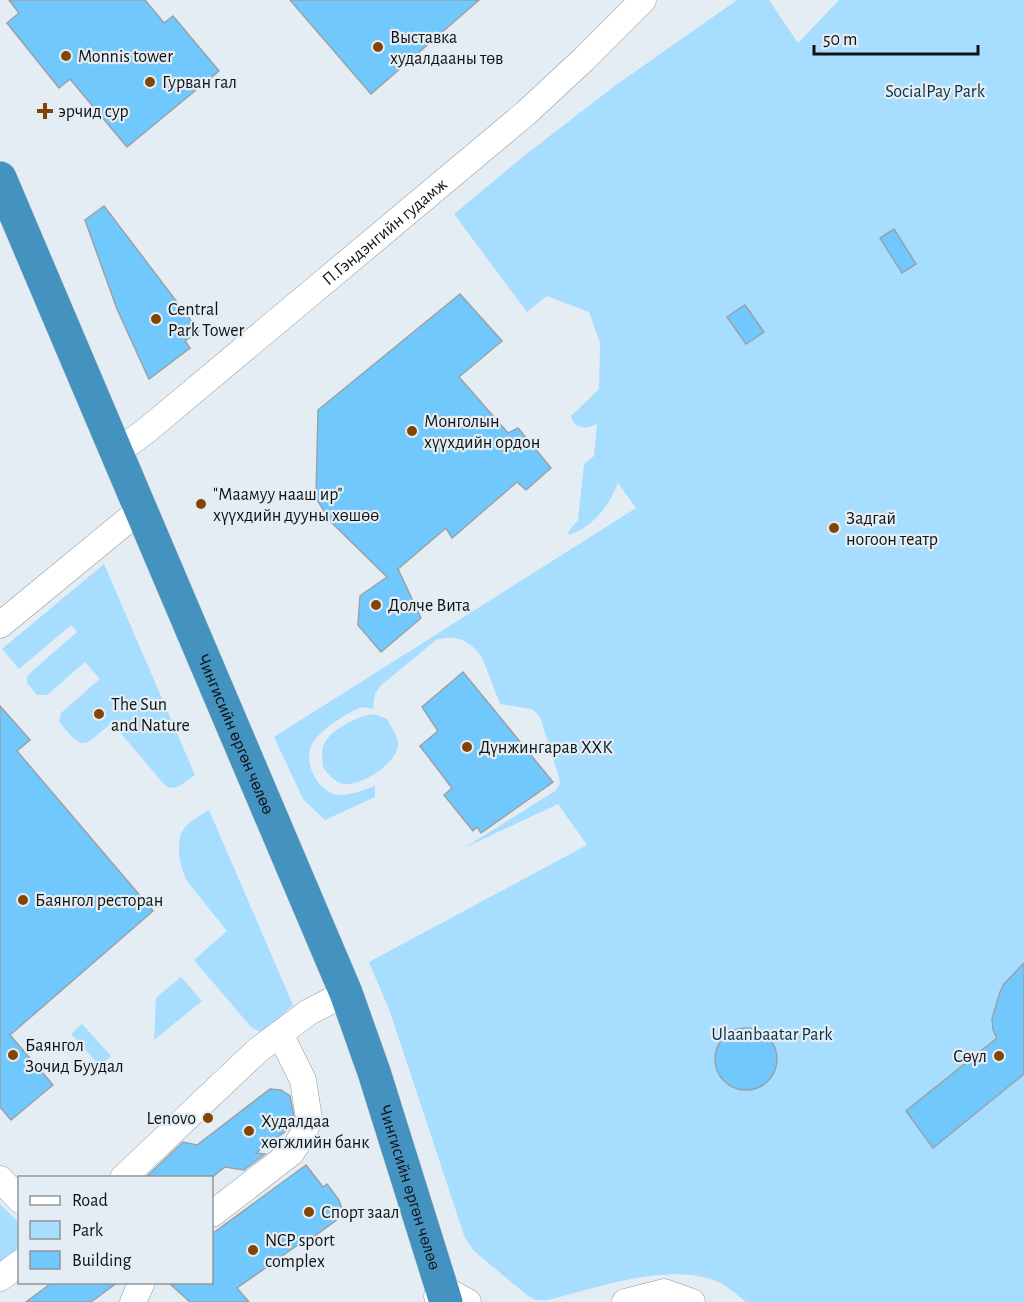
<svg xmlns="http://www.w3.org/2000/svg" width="1024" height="1302" font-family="'Alegreya Sans',sans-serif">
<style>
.green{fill:#a7ddff}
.building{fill:#70c8fd;stroke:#9aa2a7;stroke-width:1.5}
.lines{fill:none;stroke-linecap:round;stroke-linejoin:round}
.minor-casing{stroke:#929a9f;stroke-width:27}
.highway-casing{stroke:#cacbcc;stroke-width:34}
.minor{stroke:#fff;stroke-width:26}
.highway{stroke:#4492c0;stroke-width:33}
.poi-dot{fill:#834505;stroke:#e4edf3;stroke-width:2}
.labels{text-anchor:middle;stroke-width:4.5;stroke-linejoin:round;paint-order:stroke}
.poi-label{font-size:18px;fill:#101315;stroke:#e4edf3;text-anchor:start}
.park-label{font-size:18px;fill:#083045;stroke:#e4edf3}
.street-label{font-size:18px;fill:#101315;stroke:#e4edf3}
</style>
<rect width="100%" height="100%" fill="#e4edf3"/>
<g class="green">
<path d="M737 0H769L798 43 839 0H1024V1302H746C737 1295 727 1285 716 1281 667 1262 597 1288 548 1300H536L528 1296 474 1251 465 1238 390 1012 369 962 587 845 558 804 464 848 555 791 560 784 559 777 540 717 532 709 500 704 482 657C470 641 456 634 436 640L380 686 375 694 373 709C368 708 364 706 360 708 347 712 318 732 312 744 303 762 316 788 334 794 346 798 363 790 375 786V797L325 820 303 799 274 737 636 508 618 483C609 506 594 526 569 535L568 532 578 520 584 464 594 456 597 424C587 429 574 430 571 416L599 389 600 343 589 312 547 296 527 312 454 214 525 155 616 85Z"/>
<path d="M104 564 195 775 178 787 170 788 164 784 112 723C82 746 86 754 59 722L61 713 100 679 85 662 47 695H37L27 683V677L29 674 77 632 71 625 19 669 2 649Z"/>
<path d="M374 714 387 719C391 727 398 736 398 745 398 763 357 790 340 783 333 780 327 773 323 767 322 761 322 753 323 747 328 730 358 716 374 714Z"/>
<path d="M209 810 293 1005 262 1033 251 1027 194 960 227 931 187 881C180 868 175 844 183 830 188 822 201 815 209 810Z"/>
<path d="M181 977 202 1001 154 1040 156 998Z"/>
<path d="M82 1024 111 1056 100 1066 71 1034Z"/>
<path d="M0 1204 20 1224 19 1247 0 1262Z"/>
</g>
<g class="building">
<path d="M9 0H145L164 23 173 16 219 71 127 147 70 79 59 88 7 23 19 13Z"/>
<path d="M290 0H479L371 94Z"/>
<path d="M104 206 199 331 185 341 190 348 149 379 117 309 85 220Z"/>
<path d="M894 229 916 264 902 273 880 238Z"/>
<path d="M460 294 502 341 459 377 508 433 518 428 551 468 526 490 517 482 452 538 446 528 398 569 421 618 381 652 358 625 360 596 387 577 330 521 316 498 318 410Z"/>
<path d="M745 305 764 332 746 344 727 317Z"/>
<path d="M463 672 553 782 481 833 477 827 473 831 444 795 452 788 420 746 438 731 422 707Z"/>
<path d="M0 706 30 740 17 751 153 911 10 1035 53 1085 11 1120 0 1107Z"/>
<path d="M1024 963V1074L933 1148 906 1111 997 1038 993 1030 992 1019 1000 992 1004 984Z"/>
<circle cx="746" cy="1059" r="31"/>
<path d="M270 1089 281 1090 290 1096 294 1117 290 1128 256 1153 265 1154 244 1170 225 1167 211 1178H145L183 1142 197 1145Z"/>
<path d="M306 1165 323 1187 327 1184 339 1200 342 1209 338 1219 312 1238 309 1237 237 1288 249 1302H190L168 1282H212V1234Z"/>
<path d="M53 1282H118L91 1302H26Z"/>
</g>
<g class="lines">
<g class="minor-casing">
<g id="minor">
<path id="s1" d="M116 453 147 430 526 113 584 59 643 0"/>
<path d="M0 625 140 510"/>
<path d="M123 1178 258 1050 309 1012 346 993"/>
<path d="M0 1179 20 1200"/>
<path d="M212 1214 291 1153 303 1135 309 1119 303 1080 280 1034"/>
<path d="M0 1278 20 1263"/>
<path d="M437 1296 441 1287 468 1302"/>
<path d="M133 1302 142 1282"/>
<path d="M625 1302 664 1292 692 1302"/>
</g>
</g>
<g class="highway-casing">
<g id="highway">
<path id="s2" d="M0 178 346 993 374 1072 446 1302"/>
</g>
</g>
<use href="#minor" class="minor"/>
<use href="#highway" class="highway"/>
</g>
<g class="poi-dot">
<circle cx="378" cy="47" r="6"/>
<circle cx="66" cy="56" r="6"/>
<circle cx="150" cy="82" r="6"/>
<path d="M42 102h6v6h6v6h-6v6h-6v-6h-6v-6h6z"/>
<circle cx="156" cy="319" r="6"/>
<circle cx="412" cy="431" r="6"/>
<circle cx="201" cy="504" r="6"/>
<circle cx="834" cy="528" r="6"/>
<circle cx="376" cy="605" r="6"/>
<circle cx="99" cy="714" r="6"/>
<circle cx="467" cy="747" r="6"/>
<circle cx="23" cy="900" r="6"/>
<circle cx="13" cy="1055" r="6"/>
<circle cx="999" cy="1056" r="6"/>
<circle cx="208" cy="1118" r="6"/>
<circle cx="249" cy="1131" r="6"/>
<circle cx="309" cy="1212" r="6"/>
<circle cx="253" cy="1250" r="6"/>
</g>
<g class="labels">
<g class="poi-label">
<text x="390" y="43">Выставка<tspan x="390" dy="21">худалдааны төв</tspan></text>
<text x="78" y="62">Monnis tower</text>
<text x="162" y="88">Гурван гал</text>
<text x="58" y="117">эрчид сур</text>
<text x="168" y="315">Central<tspan x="168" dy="21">Park Tower</tspan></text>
<text x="424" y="427">Монголын<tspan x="424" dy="21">хүүхдийн ордон</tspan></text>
<text x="213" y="500">"Маамуу нааш ир"<tspan x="213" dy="21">хүүхдийн дууны хөшөө</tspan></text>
<text x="846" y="524">Задгай<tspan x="846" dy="21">ногоон театр</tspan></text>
<text x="388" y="611">Долче Вита</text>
<text x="111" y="710">The Sun<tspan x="111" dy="21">and Nature</tspan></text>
<text x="479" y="753">Дүнжингарав ХХК</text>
<text x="35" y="906">Баянгол ресторан</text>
<text x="25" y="1051">Баянгол<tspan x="25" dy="21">Зочид Буудал</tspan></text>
<text x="987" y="1062" text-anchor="end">Сөүл</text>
<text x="196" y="1124" text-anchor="end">Lenovo</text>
<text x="261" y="1127">Худалдаа<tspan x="261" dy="21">хөгжлийн банк</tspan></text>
<text x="321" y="1218">Спорт заал</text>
<text x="265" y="1246">NCP sport<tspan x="265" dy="21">complex</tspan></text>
</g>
<g class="park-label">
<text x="935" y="97">SocialPay Park</text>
<text x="772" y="1040">Ulaanbaatar Park</text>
</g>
<g class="street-label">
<text dy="6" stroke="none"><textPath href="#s1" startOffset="348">П.Гэндэнгийн гудамж</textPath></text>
<text dy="6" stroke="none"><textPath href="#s2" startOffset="604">Чингисийн өргөн чөлөө</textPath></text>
<text dy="6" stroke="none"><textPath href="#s2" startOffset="1090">Чингисийн өргөн чөлөө</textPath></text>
</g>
</g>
<rect x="18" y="1176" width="195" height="108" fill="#e4edf3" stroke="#8f969a" stroke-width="1.5"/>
<rect x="30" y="1196" width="30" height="9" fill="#ffffff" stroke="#8f969a" stroke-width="1.5"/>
<text x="72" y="1206" font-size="18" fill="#101315">Road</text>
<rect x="30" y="1221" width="30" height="18" fill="#a7ddff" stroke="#8f969a" stroke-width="1.5"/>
<text x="72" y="1236" font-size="18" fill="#101315">Park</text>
<rect x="30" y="1251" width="30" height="18" fill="#70c8fd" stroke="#8f969a" stroke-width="1.5"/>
<text x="72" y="1266" font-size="18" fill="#101315">Building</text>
<path d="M814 45v9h164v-9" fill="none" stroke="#101315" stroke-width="3"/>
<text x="823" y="45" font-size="18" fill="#101315" stroke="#e4edf3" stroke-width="4.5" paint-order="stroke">50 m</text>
</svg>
